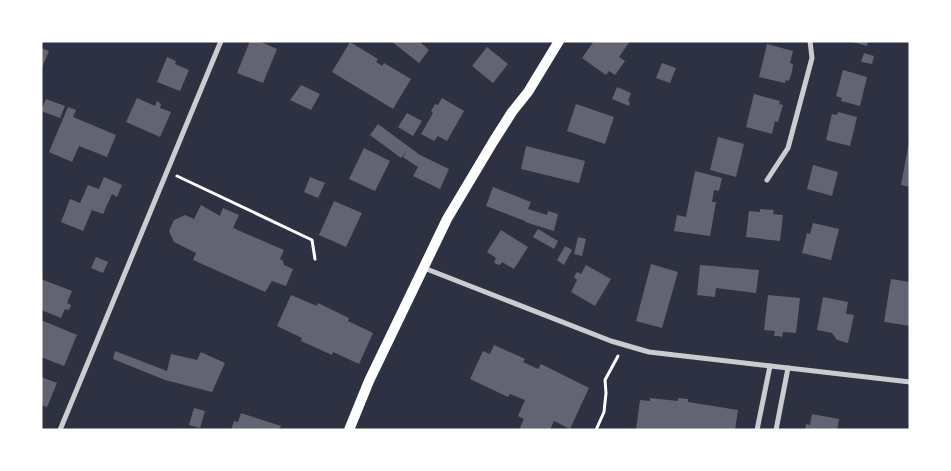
<svg xmlns="http://www.w3.org/2000/svg" width="951" height="471" font-family="Quicksand,sans-serif">
<style>
.building{fill:#626471}
.lines{fill:none;stroke-linecap:round;stroke-linejoin:round}
.path{stroke:#fff;stroke-width:3}
.minor{stroke:#caccd0;stroke-width:5}
.secondary{stroke:#fff;stroke-width:10}
</style>
<rect width="100%" height="100%" fill="#2d3142"/>
<g class="building">
<path d="M250 41H259L277 49 263 83 237 73Z"/>
<path d="M391 41H419L429 50 419 63Z"/>
<path d="M594 41H630L619 57 625 61 615 75 609 71 606 75 582 58Z"/>
<path d="M849 41H868L867 46Z"/>
<path d="M350 42 378 59 376 62 382 66 384 63 411 79 393 109 332 72Z"/>
<path d="M767 44 793 51 790 63 793 64 792 72 789 81 786 80 785 83 759 77Z"/>
<path d="M487 47 508 64 493 83 472 66Z"/>
<path d="M41 48 49 51 41 70Z"/>
<path d="M864 53 874 56 872 64 861 62Z"/>
<path d="M167 57 176 61 175 64 189 70 180 91 157 82Z"/>
<path d="M662 63 676 68 670 83 656 78Z"/>
<path d="M843 70 867 77 860 106 841 101 842 98 836 96Z"/>
<path d="M301 85 320 94 311 110 290 100Z"/>
<path d="M617 87 631 93 628 101 630 103 629 106 612 99Z"/>
<path d="M754 94 780 101 779 104 783 105 778 122 775 121 772 134 746 127Z"/>
<path d="M137 98 155 106 157 101 161 104 160 108 171 112 160 137 126 122Z"/>
<path d="M442 98 464 111 447 141 438 136 434 141 421 134 433 113 431 111 435 104 438 105Z"/>
<path d="M46 99 65 106 60 118 41 111Z"/>
<path d="M576 104 614 117 605 144 567 131Z"/>
<path d="M68 107 76 110 73 117 116 135 107 157 79 146 72 162 49 152Z"/>
<path d="M838 112 857 117 850 146 826 140 832 114 837 115Z"/>
<path d="M407 113 422 121 413 136 398 127Z"/>
<path d="M378 124 420 155 449 169 440 189 413 176 418 167 403 157 407 151 401 158 370 135Z"/>
<path d="M718 137 744 144 736 177 710 170Z"/>
<path d="M909 142H910V187L901 185Z"/>
<path d="M526 146 585 161 579 183 521 169Z"/>
<path d="M364 148 390 161 375 191 349 179Z"/>
<path d="M813 165 838 172 832 196 807 189Z"/>
<path d="M695 171 722 178 719 191 714 190 712 202H716L710 236 674 231 677 215 686 217Z"/>
<path d="M104 177 122 185 117 197 112 194 103 214 92 210 83 231 61 222 70 199 80 203 88 185 99 189Z"/>
<path d="M310 177 325 183 318 198 304 192Z"/>
<path d="M493 187 531 202 528 209 547 215 548 211 558 214 554 231 525 222V221L486 206Z"/>
<path d="M334 201 362 213 346 247 319 235Z"/>
<path d="M201 205 220 216 223 208 239 215 233 228 284 250 280 259 283 261 284 265 293 269 286 286 272 281 265 292 193 260 196 253 174 242 169 231 174 220 185 215 194 219Z"/>
<path d="M760 209 774 210 773 214 783 215 780 241 746 237 749 211 760 212Z"/>
<path d="M813 223 839 229 831 260 802 253 807 233 810 234Z"/>
<path d="M538 229 558 241 554 249 533 237Z"/>
<path d="M501 230 528 247 514 269 502 262 500 265 496 264 494 262 496 258 487 252Z"/>
<path d="M578 237 586 239 582 256 574 254Z"/>
<path d="M565 246 572 250 564 265 557 260Z"/>
<path d="M96 257 108 262 103 273 91 268Z"/>
<path d="M651 264 678 272 662 328 636 321Z"/>
<path d="M586 265 611 279 595 306 571 292 577 280 574 277 575 275 577 272 581 274Z"/>
<path d="M700 265 759 270 756 293 716 288 715 297 697 295Z"/>
<path d="M41 279 72 291 67 303 71 305 69 310 65 309 61 318 41 310Z"/>
<path d="M891 279 910 282V326L884 322Z"/>
<path d="M291 295 317 306 318 303 349 318 348 321 373 333 359 364 333 352 332 355 301 341 302 338 277 326Z"/>
<path d="M768 295 800 298 796 333 783 332 782 337 778 336H774L775 331 764 330Z"/>
<path d="M823 297 848 302 846 314 854 315 848 343 837 340 832 333 817 330Z"/>
<path d="M41 320 77 335 64 366 41 357Z"/>
<path d="M494 345 525 359 523 362 538 369 541 364 589 388 570 429 554 421 550 430 544 428 543 430H519L524 419 518 416 525 400 510 394 508 397 470 379 483 351 490 354Z"/>
<path d="M115 351 167 371 171 354 197 360 201 352 225 363 212 392 165 380 113 359Z"/>
<path d="M41 377 57 383 47 407 41 405Z"/>
<path d="M650 398 678 401V398L688 399V402L738 410 735 430H636L640 400 650 401Z"/>
<path d="M194 408 205 411 200 428 189 425Z"/>
<path d="M241 413 281 426 279 430H231L234 421 238 422Z"/>
<path d="M812 414 839 419 837 430H805L806 424 810 425Z"/>
</g>
<g class="lines">
<g class="path">
<path d="M177 176 312 240 315 259"/>
<path d="M596 430 604 412 606 393 605 380 618 356"/>
</g>
<g class="minor">
<path d="M767 180 788 148 812 58 810 41"/>
<path d="M424 268 611 341 649 352 910 382"/>
<path d="M60 430 221 41"/>
<path d="M757 430 770 366"/>
<path d="M776 430 788 368"/>
</g>
<path class="secondary" d="M349 430 369 381 447 219 493 142 512 112 528 92 559 41"/>
</g>
<rect width="951" height="471" fill="none" stroke="#ffffff" stroke-width="85"/>
</svg>
